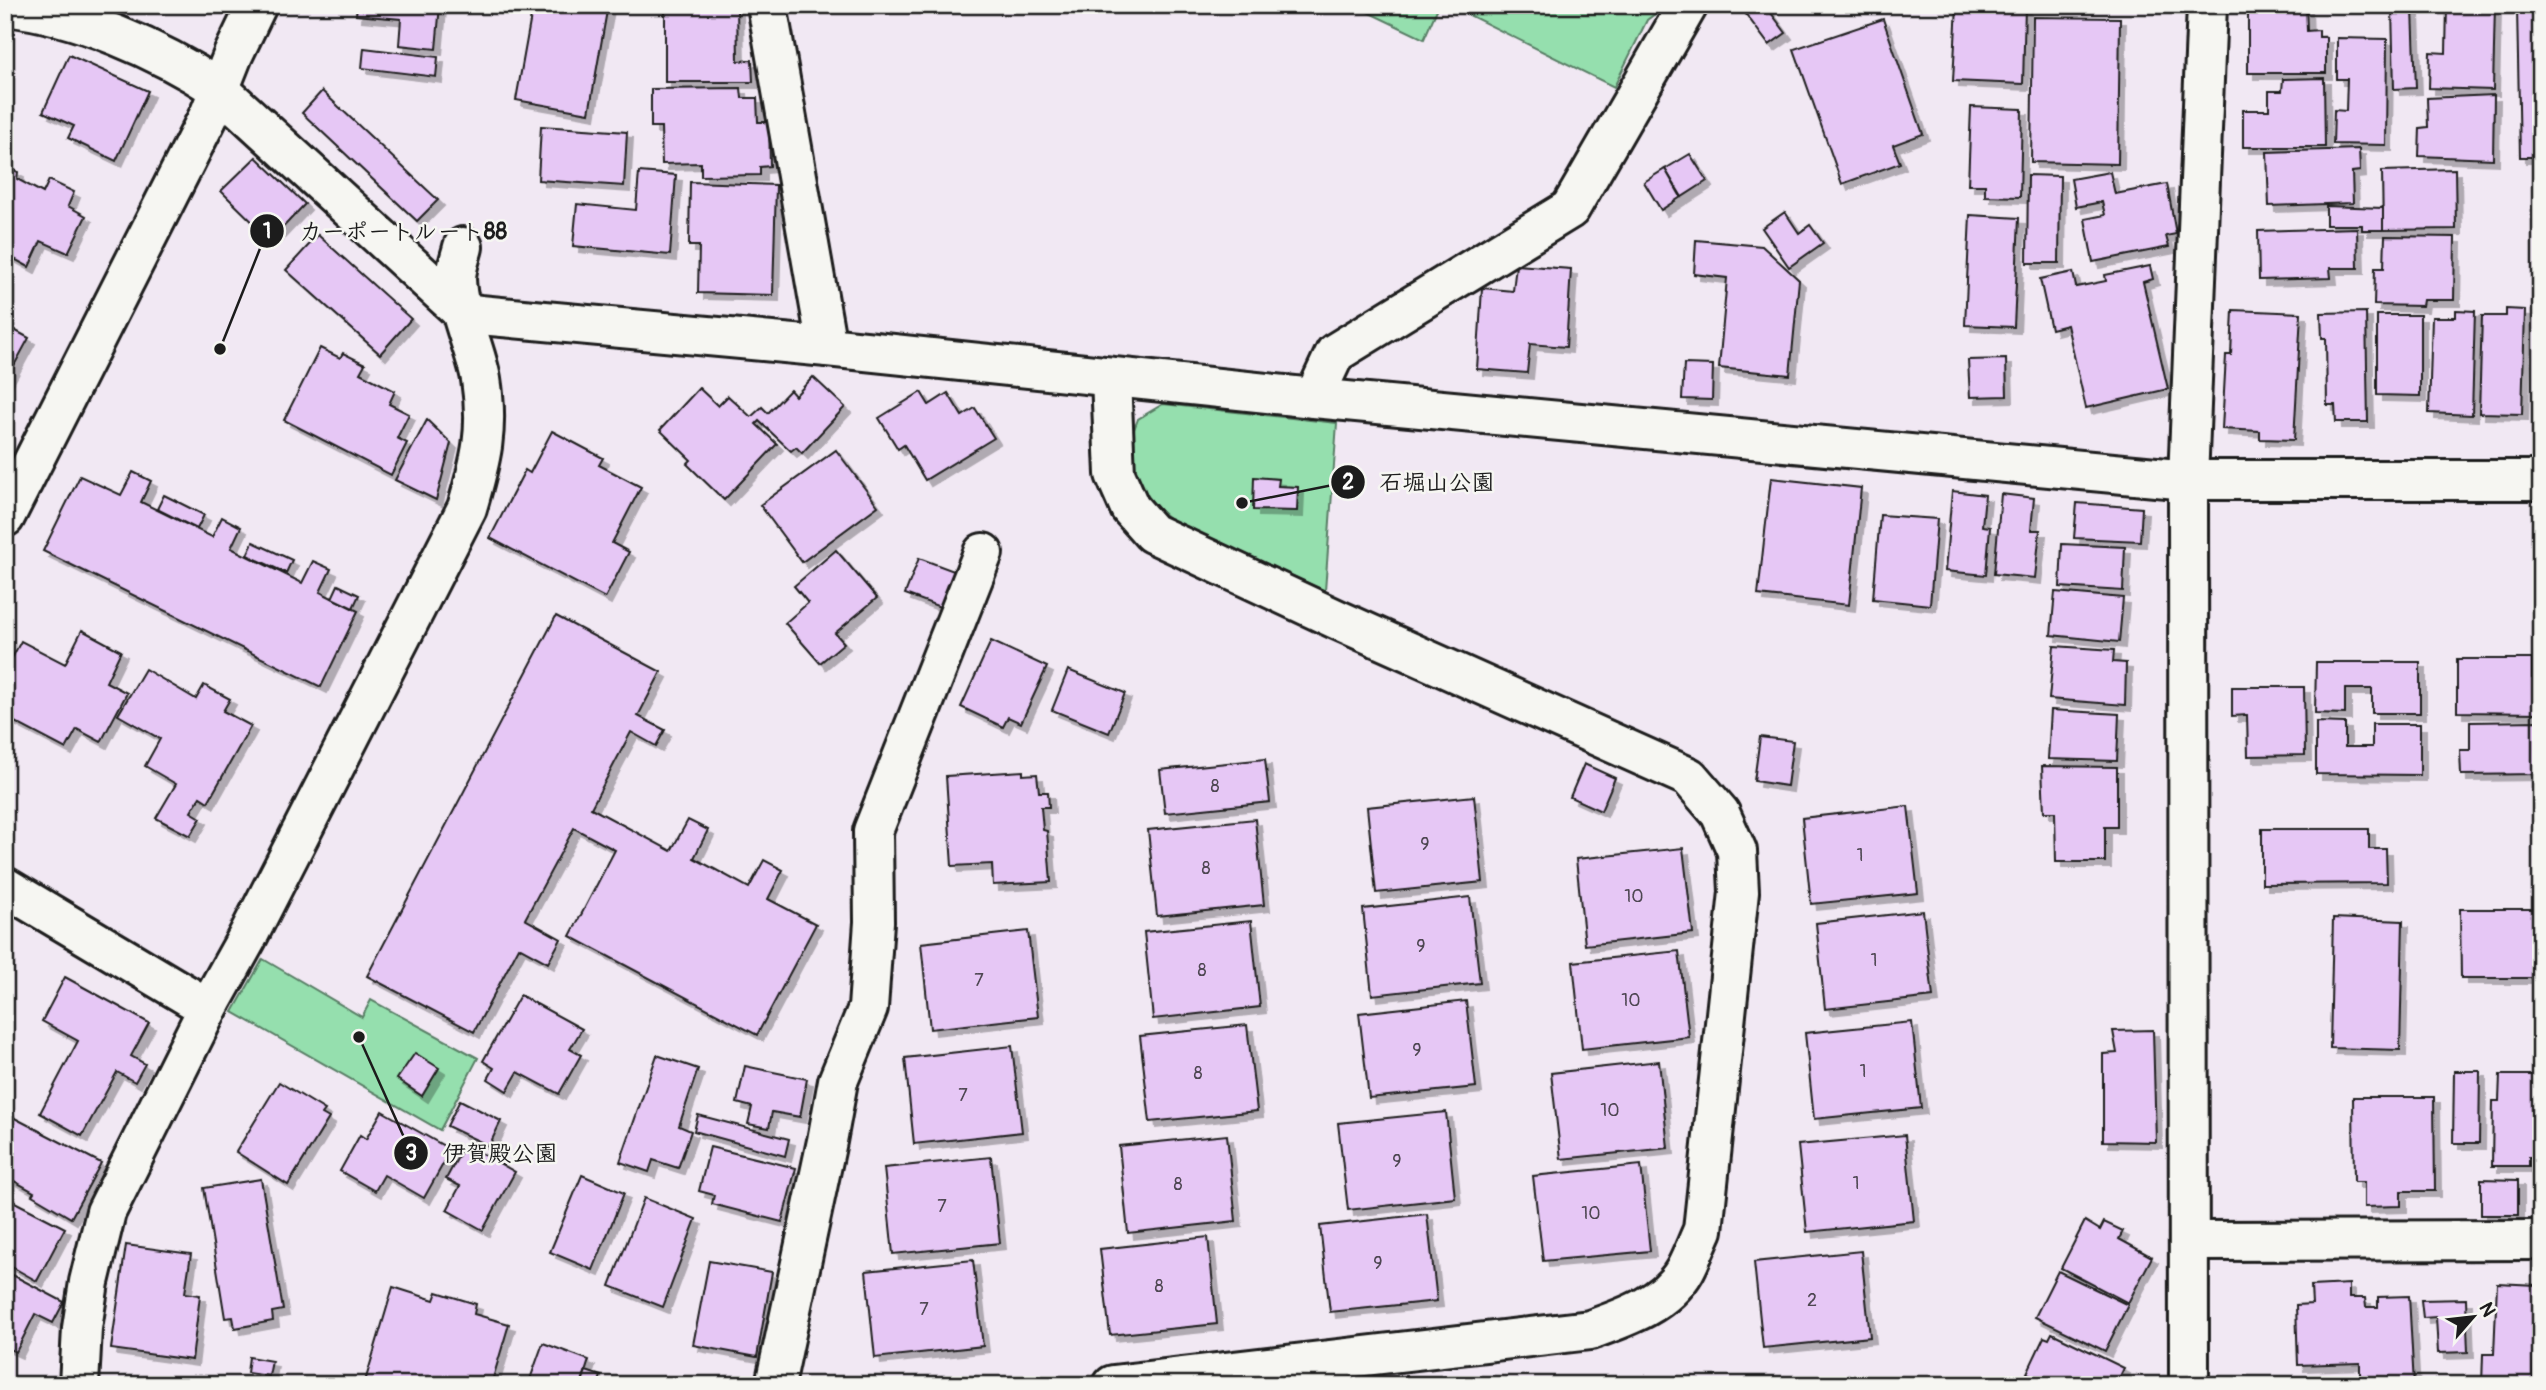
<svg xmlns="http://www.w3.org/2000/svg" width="2546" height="1390" font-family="Pangolin,'Klee One',sans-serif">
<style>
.green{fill:#95dfae;stroke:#587e65;stroke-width:2}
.building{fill:#e6c7f5;stroke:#1c1c1c;stroke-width:2;filter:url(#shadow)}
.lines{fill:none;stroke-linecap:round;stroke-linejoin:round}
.minor-casing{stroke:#1c1c1c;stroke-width:44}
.tertiary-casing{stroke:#1c1c1c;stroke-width:44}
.minor{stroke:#f6f6f2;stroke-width:38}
.tertiary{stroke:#f6f6f2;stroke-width:38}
.labels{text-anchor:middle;stroke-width:5;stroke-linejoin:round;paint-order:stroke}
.number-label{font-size:18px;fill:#4e4752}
.leader{fill:none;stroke:#1c1c1c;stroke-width:2.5}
.callout-dot{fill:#1c1c1c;stroke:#f6f6f2;stroke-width:2.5}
.mark-label{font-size:21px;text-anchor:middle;font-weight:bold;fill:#fff}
.callout-label{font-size:23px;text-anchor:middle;font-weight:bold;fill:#1c1c1c;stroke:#f6f6f2;stroke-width:5;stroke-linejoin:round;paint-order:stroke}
</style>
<defs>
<filter id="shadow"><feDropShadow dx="6" dy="6" stdDeviation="0" flood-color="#0004"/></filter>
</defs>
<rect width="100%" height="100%" fill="#f1e8f3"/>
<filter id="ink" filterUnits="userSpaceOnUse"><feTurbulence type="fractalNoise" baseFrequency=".0143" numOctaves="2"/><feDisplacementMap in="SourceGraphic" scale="14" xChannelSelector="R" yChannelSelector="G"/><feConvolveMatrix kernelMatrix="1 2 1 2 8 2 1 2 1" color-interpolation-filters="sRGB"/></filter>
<g filter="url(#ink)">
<g class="green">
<path d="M1353 5H1439L1424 39Z"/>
<path d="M1449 5H1667L1647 20 1614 87Z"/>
<path d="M1163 404 1337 423 1325 591 1170 519C1147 501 1128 471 1131 440 1132 433 1136 425 1138 419Z"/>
<path d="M263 959 362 1017 371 1000 478 1058 440 1130 233 1012Z"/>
</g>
<g class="building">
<path d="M357 5H440L436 49 399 45 401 19 356 15Z"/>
<path d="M533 5H608L589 113 516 100Z"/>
<path d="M665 5H737L738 61 752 60 753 82H665Z"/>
<path d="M1739 5H1765L1786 33 1769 45Z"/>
<path d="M1957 5 2025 6 2023 84 1953 81Z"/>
<path d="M2306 5 2307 31 2319 30V37H2326V73H2248V6Z"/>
<path d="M2447 5H2495L2493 90 2429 88 2430 52 2446 53Z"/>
<path d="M2541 7V157H2520L2517 8Z"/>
<path d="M2392 9H2413L2416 88 2394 89Z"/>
<path d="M2033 17 2120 18 2118 164 2031 162Z"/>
<path d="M1883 19 1923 134 1893 145 1900 163 1842 184 1794 49Z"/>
<path d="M2337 38 2387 39 2386 145 2333 144 2334 110 2346 111 2347 79H2337Z"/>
<path d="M364 48 438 57 436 77 362 68Z"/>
<path d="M69 55 148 91 116 161 68 138 74 126 43 112Z"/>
<path d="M2324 78 2325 147H2243V110H2269V91H2282L2283 79Z"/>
<path d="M741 88 742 98H757L758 122H769L770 166 760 167V175L701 176V163L662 164 661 127H651V89Z"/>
<path d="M322 91 438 200 417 221 302 113Z"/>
<path d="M2494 95 2493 159 2419 156 2420 128 2428 127 2427 98Z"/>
<path d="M1971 107 2022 109 2020 197 1985 196V185H1968Z"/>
<path d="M541 126 627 132 624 186 538 180Z"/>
<path d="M2359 149 2360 171 2352 172 2353 203 2269 206 2267 152Z"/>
<path d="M1690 154 1707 181 1682 197 1665 169Z"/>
<path d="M256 157 305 204 271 240 221 191Z"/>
<path d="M5 166 18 172 17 179 43 193 49 180 74 192 68 206 86 216 68 253 41 241 29 267 5 254Z"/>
<path d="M1665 169 1681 197 1661 210 1644 182Z"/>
<path d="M2455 169 2456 229 2383 230 2382 171Z"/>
<path d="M639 172 676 175 670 255 573 246 577 204 636 210Z"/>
<path d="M2110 172 2115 194 2167 184 2176 234 2166 236 2169 247 2093 262 2085 219 2105 215 2102 202 2076 207 2071 179Z"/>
<path d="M2028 175 2060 176 2059 263H2027Z"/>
<path d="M690 182 776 185 773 295 698 293 699 246H689Z"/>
<path d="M2326 206 2383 208V230H2362V225H2326Z"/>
<path d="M1785 212 1799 233 1810 225 1823 243 1789 267 1762 228Z"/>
<path d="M1970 215 2019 218 2014 327 1965 325Z"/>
<path d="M2357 228 2358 268H2330L2331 278 2259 280 2258 231Z"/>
<path d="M318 235 411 319 380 354 286 270Z"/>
<path d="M2385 236 2455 237 2454 300H2423L2422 306 2374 305 2375 268H2384Z"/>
<path d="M1696 240 1762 246 1799 280 1790 375 1719 368 1727 278 1694 274Z"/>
<path d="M1516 265 1571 269 1566 347 1530 344 1527 373 1477 369 1482 288 1513 291Z"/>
<path d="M2150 266 2153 279 2143 282 2168 389 2086 408 2067 325 2051 329 2040 279 2073 272 2076 287 2106 281 2105 275Z"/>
<path d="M2506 309 2525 310 2522 414 2479 413 2482 316H2506Z"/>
<path d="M2233 310 2301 313 2294 440 2260 439V431L2222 429 2226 355H2231Z"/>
<path d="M2456 310 2475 311 2472 415 2429 413 2432 317H2456Z"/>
<path d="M2366 312 2368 422H2336L2335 405H2327L2326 338H2322L2321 313Z"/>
<path d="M2377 315H2420V396L2377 395Z"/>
<path d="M5 325 29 338 5 382Z"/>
<path d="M320 348 340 358 343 353 365 364 360 373 395 391 389 404 409 414 397 438 407 443 391 475 284 420Z"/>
<path d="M2006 359 2007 396 1970 397 1968 360Z"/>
<path d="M1684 364 1713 365 1712 400 1682 399Z"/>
<path d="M813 377 845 407 802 453 796 447 791 451 759 421 756 424 777 444 724 500 687 464 691 460 660 430 699 388 718 406 728 396 751 417 762 407 768 413 790 390 795 396Z"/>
<path d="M921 392 929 405 948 393 962 416 975 408 994 438 925 480 904 445 898 449 879 418Z"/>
<path d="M427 420 451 443 436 500 395 480Z"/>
<path d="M552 431 603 458 599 465 641 487 612 543 629 552 605 598 490 538 525 470 530 473Z"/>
<path d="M836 450 878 506 802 562 760 505Z"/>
<path d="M133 472 151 481 141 502 212 537 222 517 241 527 231 548 302 583 313 561 331 569 320 592 358 611 321 687 43 551 80 476 121 495Z"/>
<path d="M1254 477 1279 479 1278 486 1298 487 1297 511 1253 510Z"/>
<path d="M1771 478 1861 488 1849 605 1758 595Z"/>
<path d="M1952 491 1985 495 1982 526 1990 527 1986 575 1945 571Z"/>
<path d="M2001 494 2034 498 2031 530H2040L2035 578 1994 574Z"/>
<path d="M164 495 204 515 197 529 157 509Z"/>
<path d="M2077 503 2142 508 2140 541 2074 538Z"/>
<path d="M1880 515 1937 519 1930 605 1873 599Z"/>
<path d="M253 542 292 560 286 573 247 555Z"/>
<path d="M2062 544 2125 547 2123 591 2060 587Z"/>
<path d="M836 550 877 598 835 633 844 643 820 663 785 623 808 603 794 586Z"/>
<path d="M919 558 954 571 940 607 905 594Z"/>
<path d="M338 585 359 595 353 608 332 598Z"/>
<path d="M2055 592 2123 598 2119 642 2051 635Z"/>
<path d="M556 616 661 672 638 716 665 730 656 746 631 732 591 808 671 851 688 820 708 830 694 858 749 888 764 860 783 870 768 899 816 924 757 1035 570 936 615 850 574 828 525 919 561 939 548 963 519 947 474 1032 367 976Z"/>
<path d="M82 630 121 651 106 682 127 693 101 742 77 729 66 749 5 717V671L21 641 65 664Z"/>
<path d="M991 641 1047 667 1021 723 1008 717 1003 727 961 707Z"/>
<path d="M2054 646 2114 650 2113 662 2126 663 2125 705 2049 699Z"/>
<path d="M2457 659H2532V678H2541V713L2457 712Z"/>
<path d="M2316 662H2420V713H2372V689H2345V714L2315 713Z"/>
<path d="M145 669 196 699 204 685 230 699 223 711 251 726 208 802 200 797 191 812 201 818 190 836 156 818 176 784 145 766 160 739 118 715Z"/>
<path d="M1068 670 1125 693 1109 733 1052 710Z"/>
<path d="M2232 687H2304L2305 755 2248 756 2247 715 2232 716Z"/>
<path d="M2051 710 2119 714 2117 761 2048 759Z"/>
<path d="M2538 721 2539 774 2461 775 2460 750H2470V722Z"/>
<path d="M2316 722 2345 723V747H2372V724H2420V775L2316 774Z"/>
<path d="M1760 737 1793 741 1787 786 1754 781Z"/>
<path d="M1265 759 1270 802 1165 813 1160 770Z"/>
<path d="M1584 764 1615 778 1601 811 1570 797Z"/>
<path d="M2042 766 2117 767V827H2105V862H2056L2055 812H2044Z"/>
<path d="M1023 771V775L1037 774 1039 792H1048L1049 807H1041L1043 830 1047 831 1051 882 993 885 992 864 952 866 946 776Z"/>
<path d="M1474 796 1483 882 1376 893 1367 807Z"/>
<path d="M1908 806 1918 893 1811 904 1802 818Z"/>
<path d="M1255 819 1264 905 1157 916 1148 830Z"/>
<path d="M2262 829H2369V849H2386L2387 883 2262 884Z"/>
<path d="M1683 848 1693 933 1585 945 1576 859Z"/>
<path d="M1470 897 1480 983 1372 995 1363 909Z"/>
<path d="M2460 909H2541V978H2461Z"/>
<path d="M1923 911 1933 997 1825 1009 1816 923Z"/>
<path d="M2333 918 2403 921 2400 1050 2330 1048Z"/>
<path d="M1251 921 1260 1007 1153 1019 1144 932Z"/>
<path d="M1028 931 1038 1017 930 1029 921 943Z"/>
<path d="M1679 951 1689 1037 1582 1049 1573 962Z"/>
<path d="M65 977 149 1023 131 1056 145 1064 135 1082 117 1072 82 1136 40 1113 78 1041 42 1021Z"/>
<path d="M520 995 582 1029 570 1049 581 1055 559 1094 518 1072 507 1091 488 1079 494 1068 483 1061Z"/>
<path d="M1466 1001 1476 1087 1369 1098 1359 1013Z"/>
<path d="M1912 1022 1921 1108 1814 1119 1805 1033Z"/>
<path d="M1247 1025 1257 1111 1150 1122 1140 1036Z"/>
<path d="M2153 1030 2156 1142 2103 1141V1054L2117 1053 2113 1031Z"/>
<path d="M1012 1046 1022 1132 914 1144 905 1058Z"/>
<path d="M415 1053 439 1068 422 1096 397 1079Z"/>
<path d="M657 1055 698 1069 679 1126 691 1131 678 1168 653 1160 649 1172 620 1162Z"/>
<path d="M1659 1061 1668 1148 1561 1159 1551 1073Z"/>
<path d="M745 1066 807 1079 800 1117 772 1112 769 1128 748 1124 752 1107 737 1103Z"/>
<path d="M2454 1071H2480L2479 1143H2453Z"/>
<path d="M2500 1075H2541V1157H2529V1166H2492L2493 1101H2499Z"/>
<path d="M279 1082 325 1110 322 1114 329 1118 288 1185 236 1152Z"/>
<path d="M2353 1097H2434L2435 1191H2401V1206L2364 1207V1182H2354Z"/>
<path d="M460 1100 501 1121 489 1146 447 1126Z"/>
<path d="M382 1111 451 1150 424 1198 384 1175 375 1191 340 1171 360 1135 366 1139Z"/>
<path d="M1446 1112 1455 1198 1348 1210 1338 1123Z"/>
<path d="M5 1113 101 1163 71 1218 32 1195 34 1192 5 1176Z"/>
<path d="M698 1115 789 1139 785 1156 694 1131Z"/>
<path d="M1227 1135 1236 1221 1128 1233 1119 1146Z"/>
<path d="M1905 1135 1914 1221 1807 1232 1798 1145Z"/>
<path d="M465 1144 515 1172 483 1230 447 1210 460 1186 446 1179Z"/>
<path d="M710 1147 796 1168 782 1222 712 1204 714 1195 699 1191Z"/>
<path d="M991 1157 1000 1243 893 1254 884 1168Z"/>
<path d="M1641 1165 1650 1251 1543 1261 1533 1176Z"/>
<path d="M582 1175 624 1193 593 1270 550 1252Z"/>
<path d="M261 1179 283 1310 272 1312 273 1321 235 1328 233 1317 225 1318 204 1188Z"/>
<path d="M2481 1179 2518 1180V1215H2481Z"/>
<path d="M5 1197 65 1228 37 1281 5 1263Z"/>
<path d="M644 1198 696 1219 663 1307 610 1286Z"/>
<path d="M1427 1214 1437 1301 1330 1312 1320 1226Z"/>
<path d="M2085 1221 2100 1230 2104 1222 2123 1231 2119 1239 2152 1257 2128 1303 2061 1268Z"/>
<path d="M1208 1237 1217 1324 1110 1335 1100 1249Z"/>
<path d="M126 1245 191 1254 185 1293 200 1295 192 1360 111 1349Z"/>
<path d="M1861 1251 1870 1337 1763 1348 1754 1262Z"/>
<path d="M973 1260 983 1346 875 1358 866 1271Z"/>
<path d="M709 1261 772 1272 757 1357 693 1345Z"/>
<path d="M5 1271 64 1302 53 1323 35 1314 16 1352 5 1347Z"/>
<path d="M2058 1271 2128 1305 2105 1351 2035 1317Z"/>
<path d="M2497 1283 2536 1285 2533 1384 2482 1385 2483 1354H2494Z"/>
<path d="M2349 1284V1298H2365L2366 1307H2378V1297L2409 1296 2414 1385H2353L2360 1384V1363L2298 1365 2296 1305 2312 1304 2311 1286Z"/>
<path d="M393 1287 434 1300 437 1292 476 1304 474 1314 509 1324 491 1385H364Z"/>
<path d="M2466 1299 2468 1352 2438 1353 2436 1317 2423 1318 2421 1300Z"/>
<path d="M2052 1333 2124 1368 2116 1385H2050L2027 1373 2044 1337 2049 1339Z"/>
<path d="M543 1343 589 1360 581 1385H528Z"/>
<path d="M249 1357 272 1361 269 1376 247 1373Z"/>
<path d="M586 1371 601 1376 598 1385H581Z"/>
<path d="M1517 1380 1518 1385H1472Z"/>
</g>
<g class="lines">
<g class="minor-casing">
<g id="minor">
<path d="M767 5 827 347"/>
<path d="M5 6C78 14 158 49 219 89"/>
<path d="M1111 378 1115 474 1130 508 1152 533 1336 619 1689 777 1720 813 1737 851 1739 892 1703 1230C1697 1243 1692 1257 1685 1270 1666 1304 1624 1318 1590 1330L1113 1385"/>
<path d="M1314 398 1335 353 1570 209 1688 5"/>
<path d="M5 887 208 1008"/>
<path d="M2189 1241 2541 1240"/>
<path d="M79 1385 82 1328 89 1282 106 1212 208 1008 247 938 467 508C481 460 489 430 481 379 475 346 457 313 456 279 456 268 461 256 463 247"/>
<path d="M775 1385 827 1141 838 1081 868 1008 874 922 873 831 983 553"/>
<path d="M2189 1385 2188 480 2207 5"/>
</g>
</g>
<g class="tertiary-casing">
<g id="tertiary">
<path d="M219 89 462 312 480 315 827 347 1314 398 2188 480H2541"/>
<path d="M5 517 210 113 233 55 257 5"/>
</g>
</g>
<use href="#minor" class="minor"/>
<use href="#tertiary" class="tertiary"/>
</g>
</g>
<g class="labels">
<g class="number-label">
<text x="1215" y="792">8</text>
<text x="1425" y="850">9</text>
<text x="1860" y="861">1</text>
<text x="1206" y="874">8</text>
<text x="1634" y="902">10</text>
<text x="1421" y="952">9</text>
<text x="1874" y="966">1</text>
<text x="1202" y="976">8</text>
<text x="979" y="986">7</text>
<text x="1631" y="1006">10</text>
<text x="1417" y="1056">9</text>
<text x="1863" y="1077">1</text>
<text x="1198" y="1079">8</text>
<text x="963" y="1101">7</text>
<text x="1610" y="1116">10</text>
<text x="1397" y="1167">9</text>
<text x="1856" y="1189">1</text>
<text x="1178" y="1190">8</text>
<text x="942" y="1212">7</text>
<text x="1591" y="1219">10</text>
<text x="1378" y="1269">9</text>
<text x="1159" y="1292">8</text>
<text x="1812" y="1306">2</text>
<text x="924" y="1315">7</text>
</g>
</g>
<path class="leader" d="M220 349L267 231M1242 503L1348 482M359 1037L411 1153"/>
<g class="callout-dot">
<circle cx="220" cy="349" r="7"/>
<circle cx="1242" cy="503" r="7"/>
<circle cx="359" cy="1037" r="7"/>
<circle cx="267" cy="231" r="18"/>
<circle cx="1348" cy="482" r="18"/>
<circle cx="411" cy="1153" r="18"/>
</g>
<g class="mark-label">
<text x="267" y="238">1</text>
<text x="1348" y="489">2</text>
<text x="411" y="1160">3</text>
</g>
<g class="callout-label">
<text x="403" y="239">カーポートルート88</text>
<text x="1437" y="490">石堀山公園</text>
<text x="500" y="1161">伊賀殿公園</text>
</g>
<rect width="2546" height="1390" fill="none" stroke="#f6f6f2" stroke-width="28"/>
<rect x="14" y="14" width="2518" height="1362" fill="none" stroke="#1c1c1c" stroke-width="2.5" filter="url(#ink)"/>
<g transform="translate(2473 1317) rotate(62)" stroke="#f6f6f2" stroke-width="5" paint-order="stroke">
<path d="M0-5L12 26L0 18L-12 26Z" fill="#1c1c1c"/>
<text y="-10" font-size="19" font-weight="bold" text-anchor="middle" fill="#1c1c1c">N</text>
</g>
</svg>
